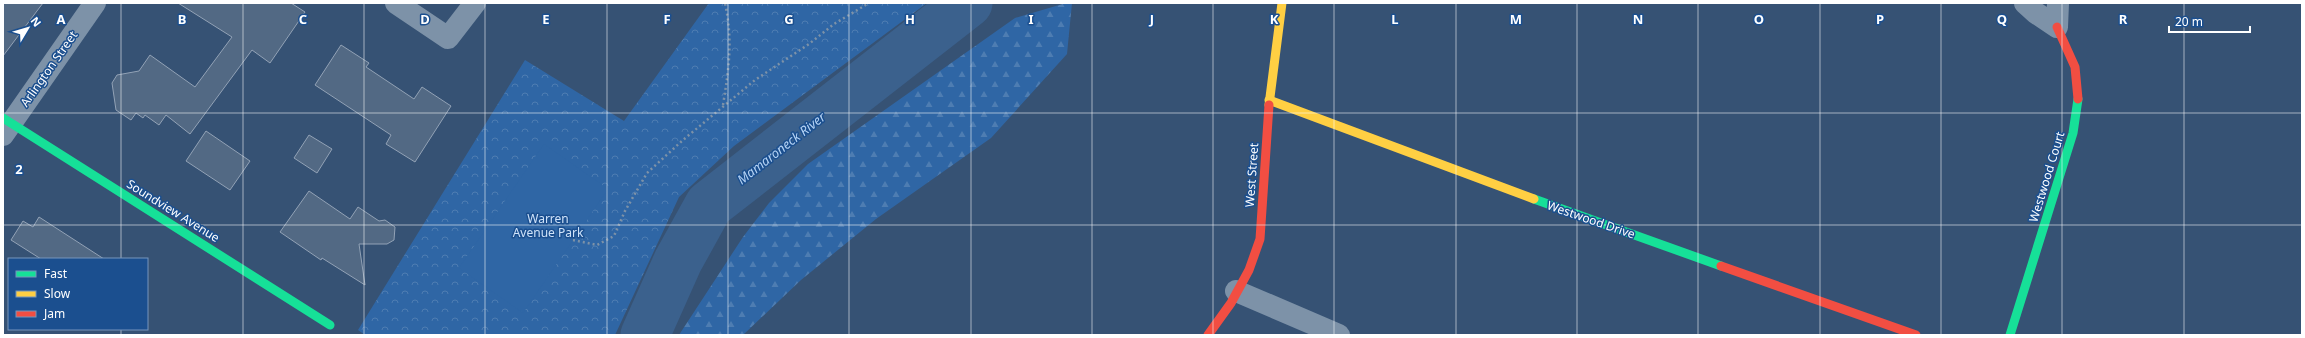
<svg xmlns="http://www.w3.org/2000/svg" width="2305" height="338" font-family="'Noto Sans',sans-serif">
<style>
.forest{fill:url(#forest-firs)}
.park{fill:url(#park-crowns)}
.pitch{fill:#2f66a5}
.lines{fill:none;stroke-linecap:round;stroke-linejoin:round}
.river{stroke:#3b618d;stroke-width:49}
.building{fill:#526984;stroke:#92a2b6}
.path{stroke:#7d92a8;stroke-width:2.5;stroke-dasharray:2 3;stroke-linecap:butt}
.street{stroke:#7d92a8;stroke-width:22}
.fast{stroke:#16e098;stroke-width:9}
.slow{stroke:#ffcf43;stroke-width:9}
.jam{stroke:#f24e42;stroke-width:9}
.grid{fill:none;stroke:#fff;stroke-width:1;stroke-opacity:0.55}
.labels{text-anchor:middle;stroke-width:3;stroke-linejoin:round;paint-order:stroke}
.street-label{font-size:12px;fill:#fff;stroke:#1b4f8f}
.park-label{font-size:12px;fill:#cfe3fa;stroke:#1b4f8f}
.water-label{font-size:13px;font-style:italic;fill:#b5d3f5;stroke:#1b4f8f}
.grid-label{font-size:13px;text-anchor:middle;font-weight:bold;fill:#fff;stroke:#1b4f8f;stroke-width:3;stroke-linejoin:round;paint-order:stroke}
</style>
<defs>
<pattern id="forest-firs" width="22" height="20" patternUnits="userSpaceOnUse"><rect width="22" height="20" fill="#2f66a5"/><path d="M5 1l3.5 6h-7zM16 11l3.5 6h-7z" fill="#4e7db2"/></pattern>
<pattern id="park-crowns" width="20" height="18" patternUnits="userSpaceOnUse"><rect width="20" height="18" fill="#2f66a5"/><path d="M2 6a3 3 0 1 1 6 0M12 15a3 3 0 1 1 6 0" fill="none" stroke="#4e7db2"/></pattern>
</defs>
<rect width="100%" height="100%" fill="#365274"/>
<path class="forest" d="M1066 3H1072L1067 54 991 138 876 219 801 280 743 335H679L743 237 769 203 808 164 1015 18Z"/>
<path class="park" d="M709 3H927L734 146 679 197 615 335H365L358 330 525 60 624 121Z"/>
<path class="pitch" d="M544 144 608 189 523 313 459 268Z"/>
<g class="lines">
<path class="river" d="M645 335 678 261 709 205 968 3"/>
</g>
<g class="building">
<path d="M3 3H43L3 56Z"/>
<path d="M178 3H291L305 12 270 63 252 50 190 134 166 115 159 125 145 115 143 118 136 113 131 120 116 110 112 83 117 75 139 71 150 55 195 87 232 37Z"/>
<path d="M341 45 369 63 366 67 414 99 422 87 451 106 415 162 386 144 391 135 315 85Z"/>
<path d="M206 131 250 161 230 190 186 161Z"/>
<path d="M309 135 332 149 317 173 294 158Z"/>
<path d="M309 191 350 219 358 207 379 221 385 220 395 227 394 240 387 244H359L365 285 322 258 321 260 280 232Z"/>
<path d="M39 217 104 259H41L11 240 23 221 33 227Z"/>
</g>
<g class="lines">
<g class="path">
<path d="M723 105C729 68 733 40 725 3"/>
<path d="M573 240 597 245 614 236 625 211 647 173 683 140 755 80 809 44 834 24 869 3"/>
</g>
<g class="street">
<path d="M396 3 448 38 475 3"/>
<path d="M2025 3 2036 13 2057 27 2058 3"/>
<path d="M3 135 95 3"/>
<path d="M1236 291 1339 335"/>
</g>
<g class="fast">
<path d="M3 118 330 325"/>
<path d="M1534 199 1721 266"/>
<path d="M2010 335 2073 133 2078 99"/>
</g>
<g class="slow">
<path d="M1269 100 1534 199"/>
<path d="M1269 105 1282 3"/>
</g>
<g class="jam">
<path d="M2057 27 2075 67 2078 99"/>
<path d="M1721 266 1916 335"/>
<path d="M1208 335 1231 303 1249 270 1260 239 1269 105"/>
</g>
</g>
<path class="grid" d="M121 3V259M243 3V335M364 3V335M485 3V335M607 3V335M728 3V335M849 3V335M971 3V335M1092 3V335M1213 3V335M1334 3V335M1456 3V335M1577 3V335M1698 3V335M1820 3V335M1941 3V335M2062 3V335M2184 3V335M3 113H2302M3 225H2302M121 329V335"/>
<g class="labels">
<g class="street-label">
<text transform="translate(49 69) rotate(-55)" y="4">Arlington Street</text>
<text transform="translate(1252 175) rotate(-86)" y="4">West Street</text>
<text transform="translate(2047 177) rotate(-73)" y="4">Westwood Court</text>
<text transform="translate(173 211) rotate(32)" y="4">Soundview Avenue</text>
<text transform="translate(1591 220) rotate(19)" y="4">Westwood Drive</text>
</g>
<g class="park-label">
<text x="548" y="223">Warren<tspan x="548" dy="14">Avenue Park</tspan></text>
</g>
<g class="water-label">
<text transform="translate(781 148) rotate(-38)" y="5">Mamaroneck River</text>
</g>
</g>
<g class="grid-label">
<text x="61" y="24">A</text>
<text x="182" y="24">B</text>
<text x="303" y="24">C</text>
<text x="425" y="24">D</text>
<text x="546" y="24">E</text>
<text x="667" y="24">F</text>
<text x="789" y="24">G</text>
<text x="910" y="24">H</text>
<text x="1031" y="24">I</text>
<text x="1152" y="24">J</text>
<text x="1274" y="24">K</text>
<text x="1395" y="24">L</text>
<text x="1516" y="24">M</text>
<text x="1638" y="24">N</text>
<text x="1759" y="24">O</text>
<text x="1880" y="24">P</text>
<text x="2002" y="24">Q</text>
<text x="2123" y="24">R</text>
<text x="19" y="174">2</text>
</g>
<rect width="2305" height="338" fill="none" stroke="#ffffff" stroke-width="8"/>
<rect x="8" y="258" width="140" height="72" fill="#1b4f8f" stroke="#7695bc"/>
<rect x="16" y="271" width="20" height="6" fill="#16e098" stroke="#7695bc"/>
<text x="44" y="278" font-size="12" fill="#ffffff">Fast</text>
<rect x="16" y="291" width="20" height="6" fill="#ffcf43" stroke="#7695bc"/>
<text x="44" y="298" font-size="12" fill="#ffffff">Slow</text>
<rect x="16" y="311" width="20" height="6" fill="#f24e42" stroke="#7695bc"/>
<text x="44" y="318" font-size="12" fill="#ffffff">Jam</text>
<g transform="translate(28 28) rotate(52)" stroke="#1b4f8f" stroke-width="3" paint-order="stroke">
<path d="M0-3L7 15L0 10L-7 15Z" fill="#ffffff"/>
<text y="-6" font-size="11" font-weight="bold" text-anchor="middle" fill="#ffffff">N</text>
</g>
<path d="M2169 26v6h81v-6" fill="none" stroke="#ffffff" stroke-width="2"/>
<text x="2175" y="26" font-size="12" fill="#ffffff" stroke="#1b4f8f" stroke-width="3" paint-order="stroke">20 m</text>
</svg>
